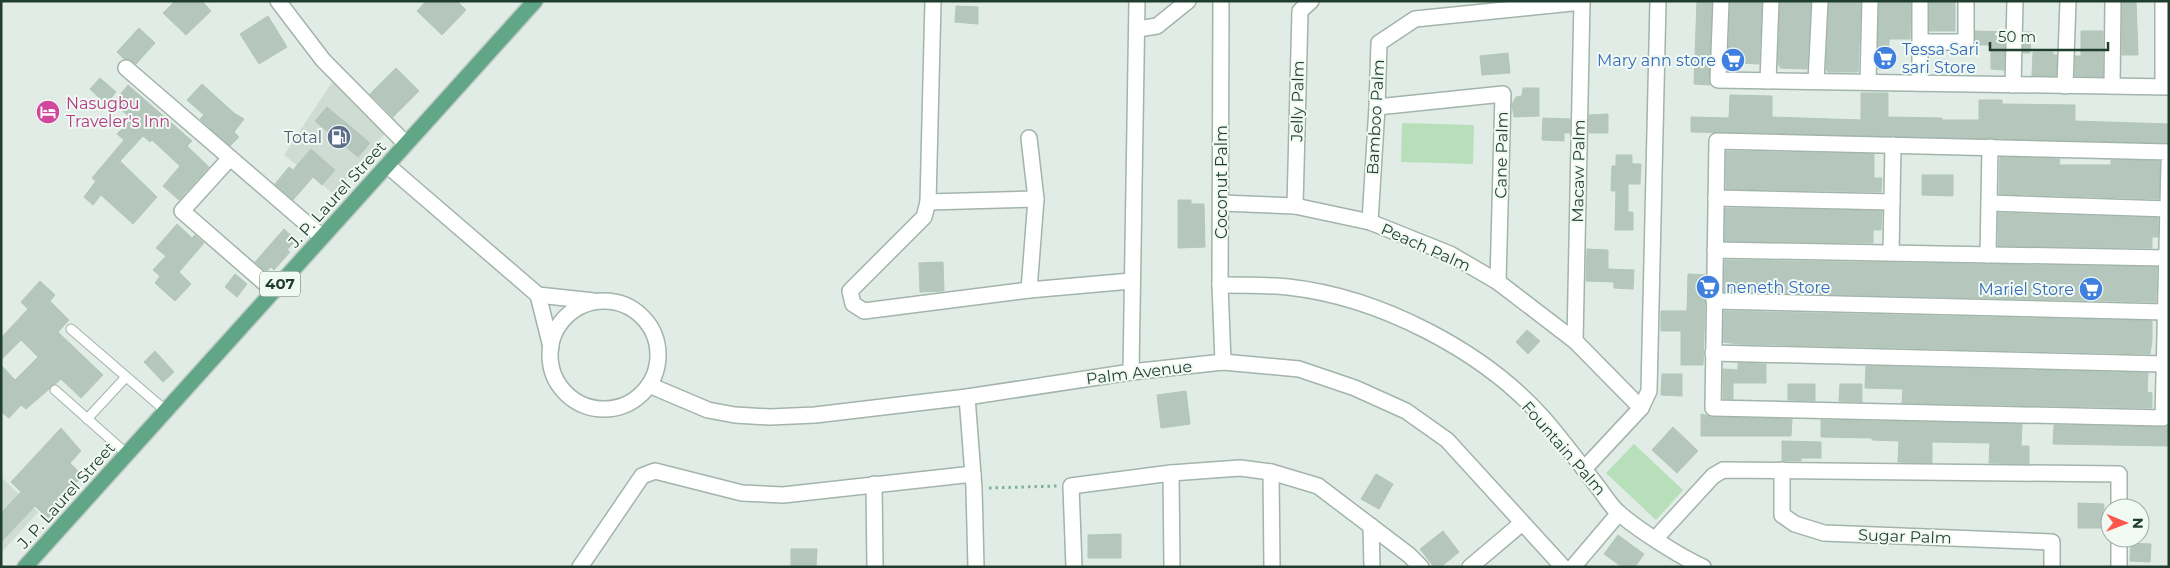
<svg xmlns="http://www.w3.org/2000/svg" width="2170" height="568" font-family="Montserrat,sans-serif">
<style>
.built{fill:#cedcd3}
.green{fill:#b7e0ba}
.building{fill:#b5c7bd;stroke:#b2c7ba}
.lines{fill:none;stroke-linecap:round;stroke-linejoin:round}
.lane-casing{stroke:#a2b4ab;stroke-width:11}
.street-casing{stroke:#a2b4ab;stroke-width:18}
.primary-casing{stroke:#c0c9c5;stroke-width:18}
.path{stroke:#7eb398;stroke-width:3;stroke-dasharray:2.5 4;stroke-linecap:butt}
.lane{stroke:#fff;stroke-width:9}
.street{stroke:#fff;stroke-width:15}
.primary{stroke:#61a687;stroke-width:15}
.labels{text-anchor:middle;stroke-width:4;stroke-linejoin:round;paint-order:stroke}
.shield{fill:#f1f9f3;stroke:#5e766a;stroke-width:1}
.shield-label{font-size:15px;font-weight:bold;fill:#1f3e30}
.shop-label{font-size:16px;fill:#366cbe;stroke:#f1f9f3;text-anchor:start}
.street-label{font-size:16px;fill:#1f3e30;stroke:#f1f9f3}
.hotel-label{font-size:16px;fill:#b23c85;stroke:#f1f9f3;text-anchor:start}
.service-label{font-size:16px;fill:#4e5e75;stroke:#f1f9f3;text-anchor:end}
</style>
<rect width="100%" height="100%" fill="#e0ece5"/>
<g class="built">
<path d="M338 73 396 120 334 194 284 155Z"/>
<path d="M1 477 38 512 1 553Z"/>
</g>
<g class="green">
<path d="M1402 123 1474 125 1473 164 1401 162Z"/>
<path d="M1634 444 1683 490 1656 520 1606 473Z"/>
</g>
<g class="building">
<path d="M175 1H202L211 11 186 35 163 13Z"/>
<path d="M426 1H457L466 10 442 35 417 11Z"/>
<path d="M1697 1H1712L1710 85 1694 84Z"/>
<path d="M1730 1H1762L1759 64 1741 63V68H1728Z"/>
<path d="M1780 1H1811L1807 69 1780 68V65H1778Z"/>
<path d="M1829 1H1861L1858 72H1828L1826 69Z"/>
<path d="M1879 1H1911L1910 39H1889L1888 69H1878Z"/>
<rect x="1929" y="1" width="26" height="30"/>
<path d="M2122 1H2136L2138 55H2122Z"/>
<path d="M956 6 978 7V24L955 22Z"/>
<path d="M268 16 287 47 259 64 240 34Z"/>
<path d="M139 28 155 43 136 64 124 59 117 52Z"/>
<path d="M1975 31 2005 32 2004 70 1991 69V45H1975Z"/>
<path d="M2081 31H2103V77L2075 76V56H2081Z"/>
<path d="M2024 32H2031L2030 53H2023Z"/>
<path d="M2033 52H2053V55H2057L2056 76H2032Z"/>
<path d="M1508 53 1510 73 1482 75 1480 56Z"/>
<path d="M396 68 419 91 393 117 370 94Z"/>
<path d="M100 78 116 92 106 104 90 89Z"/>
<path d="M202 84 234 113 244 119 234 132 239 137 230 146 202 121 200 119 204 115 187 100Z"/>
<path d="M128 85 192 141 187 146 209 167 179 200 163 186 180 166 152 140 150 142 143 136 120 161 157 197 133 224 101 195 93 205 84 197 96 181 92 178 124 140 117 134 132 119 113 103Z"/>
<path d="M1523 88H1539V116L1514 117 1512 104 1516 97 1522 96Z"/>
<path d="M1861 93H1888V117L1942 118V120H1979V100H2002V104L2075 105V121L2169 124V143L1691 132V117L1729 118 1730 95 1772 96V117L1861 120Z"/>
<path d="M327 107 370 143 358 157 315 121Z"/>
<path d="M1608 114V133H1589V115Z"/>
<path d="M1543 118 1570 119V133H1564V141L1542 140Z"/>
<path d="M311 149 335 170 322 185 313 177 293 200 275 184 289 167 293 170Z"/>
<path d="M1726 151 1874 154V178H1882L1881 192 1726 189Z"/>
<path d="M1616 155H1632V164H1641L1640 184H1628V212H1633V230H1615L1616 191H1611L1612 166H1616Z"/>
<path d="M2000 157 2060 159 2059 165H2111V160L2160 161 2159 199 1999 194Z"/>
<path d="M1922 175H1953V196L1922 195Z"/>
<path d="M1178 200H1191V204H1204L1205 247 1178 248Z"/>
<path d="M1725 208 1882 211 1881 230H1873V243L1725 241Z"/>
<path d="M1998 213 2158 218V237H2152V248L1998 246Z"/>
<path d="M177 224 192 238 195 235 204 243 179 272 191 284 175 301 155 283 160 276 153 270 166 256 156 248Z"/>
<path d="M284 229 296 240 287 250 290 252 274 270 271 267 266 272 255 262Z"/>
<path d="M1587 249 1608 250V269L1634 270 1633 289 1614 288V282L1586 281Z"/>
<path d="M1725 260 2157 267 2156 302 1724 292Z"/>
<path d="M943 262 944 291 920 292 919 263Z"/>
<path d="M235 274 247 284 237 297 225 287Z"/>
<path d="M1688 274 1706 275 1703 365H1681V331H1661V311H1687Z"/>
<path d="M40 281 55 295 50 301 69 320 58 332 103 375 81 398 61 379 26 409 21 405 9 418 1 412V365L15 380 38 357 21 340 1 360V338L28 309 21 302Z"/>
<path d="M1724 311 2152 321V340L2150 354 1738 344 1723 342Z"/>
<path d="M1527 330 1540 341 1528 354 1516 342Z"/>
<path d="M155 351 174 372 163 382 144 362Z"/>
<path d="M1738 363 1766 364V383H1733V399H1723V369L1738 370Z"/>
<path d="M1866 366 2148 373 2147 392 2152 393V408L1902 403 1903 389 1865 388Z"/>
<path d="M1662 374H1682V396L1661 395Z"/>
<path d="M1788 384H1815V401L1788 400Z"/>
<path d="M1840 384H1862V402L1839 401Z"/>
<path d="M1186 391 1190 424 1161 428 1157 395Z"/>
<path d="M1701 414 1713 417 1792 419 1791 436H1701Z"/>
<path d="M1821 420 2022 424 2021 446H2029V464L1989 463 1990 443 1932 442V463L1898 462 1899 441 1872 440V438L1821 437Z"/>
<path d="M2054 425 2169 427V446L2053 444Z"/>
<path d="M1673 427 1698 451 1677 473 1652 450Z"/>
<path d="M61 428 81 451 70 463 83 476 56 502 61 506 48 519 35 506 1 542V513L21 492 11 482Z"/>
<path d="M1782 441 1821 442V458H1801V461H1782Z"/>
<path d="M1376 474 1393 484 1379 509 1361 499Z"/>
<path d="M2078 503 2104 504 2103 528H2078Z"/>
<path d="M1443 531 1459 552 1441 567H1434L1420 549Z"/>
<path d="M1121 534V558H1088V535Z"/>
<path d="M1618 535 1644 554 1635 567H1622L1604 554Z"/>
<path d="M2131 543 2151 544 2150 562 2130 561Z"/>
<path d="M791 549H817L816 567H791Z"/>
</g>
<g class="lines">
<g class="lane-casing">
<g id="lane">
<path d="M71 329 166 411"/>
<path d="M55 390 127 454"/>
<path d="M87 419 126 377"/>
</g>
</g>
<g class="street-casing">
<g id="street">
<path d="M278 1 323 60 406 144"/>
<path d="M933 1 928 202 924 217 850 291 853 304 864 311 1029 290 1131 281"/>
<path d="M1221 1 1220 285 1223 362"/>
<path d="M1721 1 1718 80 2169 87"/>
<path d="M1138 29 1157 26 1188 1"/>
<path d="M1920 42H1966V1"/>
<path d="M126 68 322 237"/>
<path d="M1768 81 1771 1"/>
<path d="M1816 81 1820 1"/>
<path d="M1868 82 1870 1"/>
<path d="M1920 83V1"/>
<path d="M2013 85 2015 1"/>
<path d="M2065 86 2068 1"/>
<path d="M2112 86 2113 1"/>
<path d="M2163 86V1"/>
<path d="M1377 107 1503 94 1498 282"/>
<path d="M2169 152 1717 141 1713 408 2163 418 2169 163"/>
<path d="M230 158 182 211 274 291"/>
<path d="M387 165 538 295 594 301"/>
<path d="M1716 198 1892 202"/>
<path d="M928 202 1036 199"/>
<path d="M1221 203 1295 206 1370 222 1450 254 1498 282 1575 341 1641 408"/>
<path d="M1989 203 2168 209"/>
<path d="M1295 206 1300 11 1311 1"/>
<path d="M1370 222 1377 107 1379 43 1415 19 1582 2"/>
<path d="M1715 250 2166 258"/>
<path d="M1891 253 1893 145"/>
<path d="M1988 255 1990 147"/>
<path d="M1220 285C1243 285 1266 285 1288 287 1379 297 1483 350 1544 419 1563 441 1580 464 1598 487 1605 496 1611 507 1620 514 1640 531 1679 556 1703 567"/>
<path d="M1029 290 1036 199 1029 138"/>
<path d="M538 295 551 347"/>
<path d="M1714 301 2165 312"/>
<circle cx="604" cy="355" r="54"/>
<path d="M1575 341 1582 1"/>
<path d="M1713 353 2164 364"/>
<path d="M1131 372 1137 1"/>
<path d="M649 385 708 410 735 415 770 417 815 415 967 397 1131 372 1223 362 1299 369 1355 388 1406 411 1447 440 1563 567"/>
<path d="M967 397 974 488 976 567"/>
<path d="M1584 469 1641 408 1649 391 1658 1"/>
<path d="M1782 470V515L1795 524 1824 533 2052 542V567"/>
<path d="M1271 472 1272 567"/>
<path d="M1171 473 1172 567"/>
<path d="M874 484 875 567"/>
<path d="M1371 526 1372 567"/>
<path d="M1656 538 1713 476 1723 470 2119 474V508"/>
<path d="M580 567 642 476 655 471 742 493 783 495 973 474"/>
<path d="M1074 567 1071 486 1171 473 1240 468 1271 472 1318 486 1409 555 1421 567"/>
<path d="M1470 567 1522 523"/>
<path d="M1573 567 1619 513"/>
<path d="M2119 567V538"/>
</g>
</g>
<g class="primary-casing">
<path id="primary" d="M25 567 535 1"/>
</g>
<path class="path" d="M989 488 1058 486"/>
<use href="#lane" class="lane"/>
<use href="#street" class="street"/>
<use href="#primary" class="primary"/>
</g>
<defs>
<g id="supermarket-disc" transform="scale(1.25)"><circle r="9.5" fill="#3f7fe0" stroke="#f1f9f3"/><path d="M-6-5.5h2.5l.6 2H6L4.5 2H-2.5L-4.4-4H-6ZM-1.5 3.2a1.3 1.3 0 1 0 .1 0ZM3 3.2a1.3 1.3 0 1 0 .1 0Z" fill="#fff"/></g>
<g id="hotel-disc" transform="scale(1.25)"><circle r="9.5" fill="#d1479c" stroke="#f1f9f3"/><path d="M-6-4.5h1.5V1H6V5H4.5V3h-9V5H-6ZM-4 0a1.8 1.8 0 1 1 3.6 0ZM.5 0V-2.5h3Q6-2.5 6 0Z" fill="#fff"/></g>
<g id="fuel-disc" transform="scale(1.25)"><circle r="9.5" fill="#5c6f8a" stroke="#f1f9f3"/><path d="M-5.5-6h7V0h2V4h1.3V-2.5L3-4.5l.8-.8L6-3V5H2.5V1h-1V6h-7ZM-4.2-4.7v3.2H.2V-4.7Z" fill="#fff"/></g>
</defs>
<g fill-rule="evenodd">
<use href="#supermarket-disc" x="1885" y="58"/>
<use href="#supermarket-disc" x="1733" y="60"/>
<use href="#hotel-disc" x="48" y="112"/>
<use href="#fuel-disc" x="339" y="137"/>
<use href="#supermarket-disc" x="1708" y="287"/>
<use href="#supermarket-disc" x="2091" y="289"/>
</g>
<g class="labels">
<rect class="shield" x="260" y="271.5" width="40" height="25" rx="4"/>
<g class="shield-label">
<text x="280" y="289">407</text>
</g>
<g class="shop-label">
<text x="1902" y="55">Tessa Sari<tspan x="1902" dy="18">sari Store</tspan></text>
<text x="1716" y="66" text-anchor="end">Mary ann store</text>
<text x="1726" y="293">neneth Store</text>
<text x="2074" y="295" text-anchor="end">Mariel Store</text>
</g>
<g class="street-label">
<text transform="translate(1297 101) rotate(-89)" y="6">Jelly Palm</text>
<text transform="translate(1375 117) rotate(-87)" y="6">Bamboo Palm</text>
<text transform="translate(1501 155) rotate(-89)" y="6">Cane Palm</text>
<text transform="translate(1578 171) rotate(-89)" y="6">Macaw Palm</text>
<text transform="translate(1221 182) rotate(-90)" y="6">Coconut Palm</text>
<text transform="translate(337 194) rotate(-48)" y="6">J. P. Laurel Street</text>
<text transform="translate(1426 247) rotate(24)" y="6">Peach Palm</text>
<text transform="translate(1139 372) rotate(-7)" y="6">Palm Avenue</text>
<text transform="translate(1564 448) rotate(49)" y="6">Fountain Palm</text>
<text transform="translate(66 495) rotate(-48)" y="6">J. P. Laurel Street</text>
<text transform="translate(1905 536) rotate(2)" y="6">Sugar Palm</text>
</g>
<g class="hotel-label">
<text x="66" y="109">Nasugbu<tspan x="66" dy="18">Traveler's Inn</tspan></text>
</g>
<g class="service-label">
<text x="322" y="143">Total</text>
</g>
</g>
<rect width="2170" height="568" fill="none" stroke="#1f3e30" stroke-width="5"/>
<g transform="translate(2125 523) rotate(91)"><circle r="24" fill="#f1f9f3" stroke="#9daea5"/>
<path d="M0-4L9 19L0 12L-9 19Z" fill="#fe564d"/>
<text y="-8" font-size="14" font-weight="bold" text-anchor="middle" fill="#1f3e30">N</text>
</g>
<path d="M1990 42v8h118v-8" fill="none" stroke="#1f3e30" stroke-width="2.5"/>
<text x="1998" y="42" font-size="15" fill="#1f3e30" stroke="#f1f9f3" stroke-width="4" paint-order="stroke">50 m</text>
</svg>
